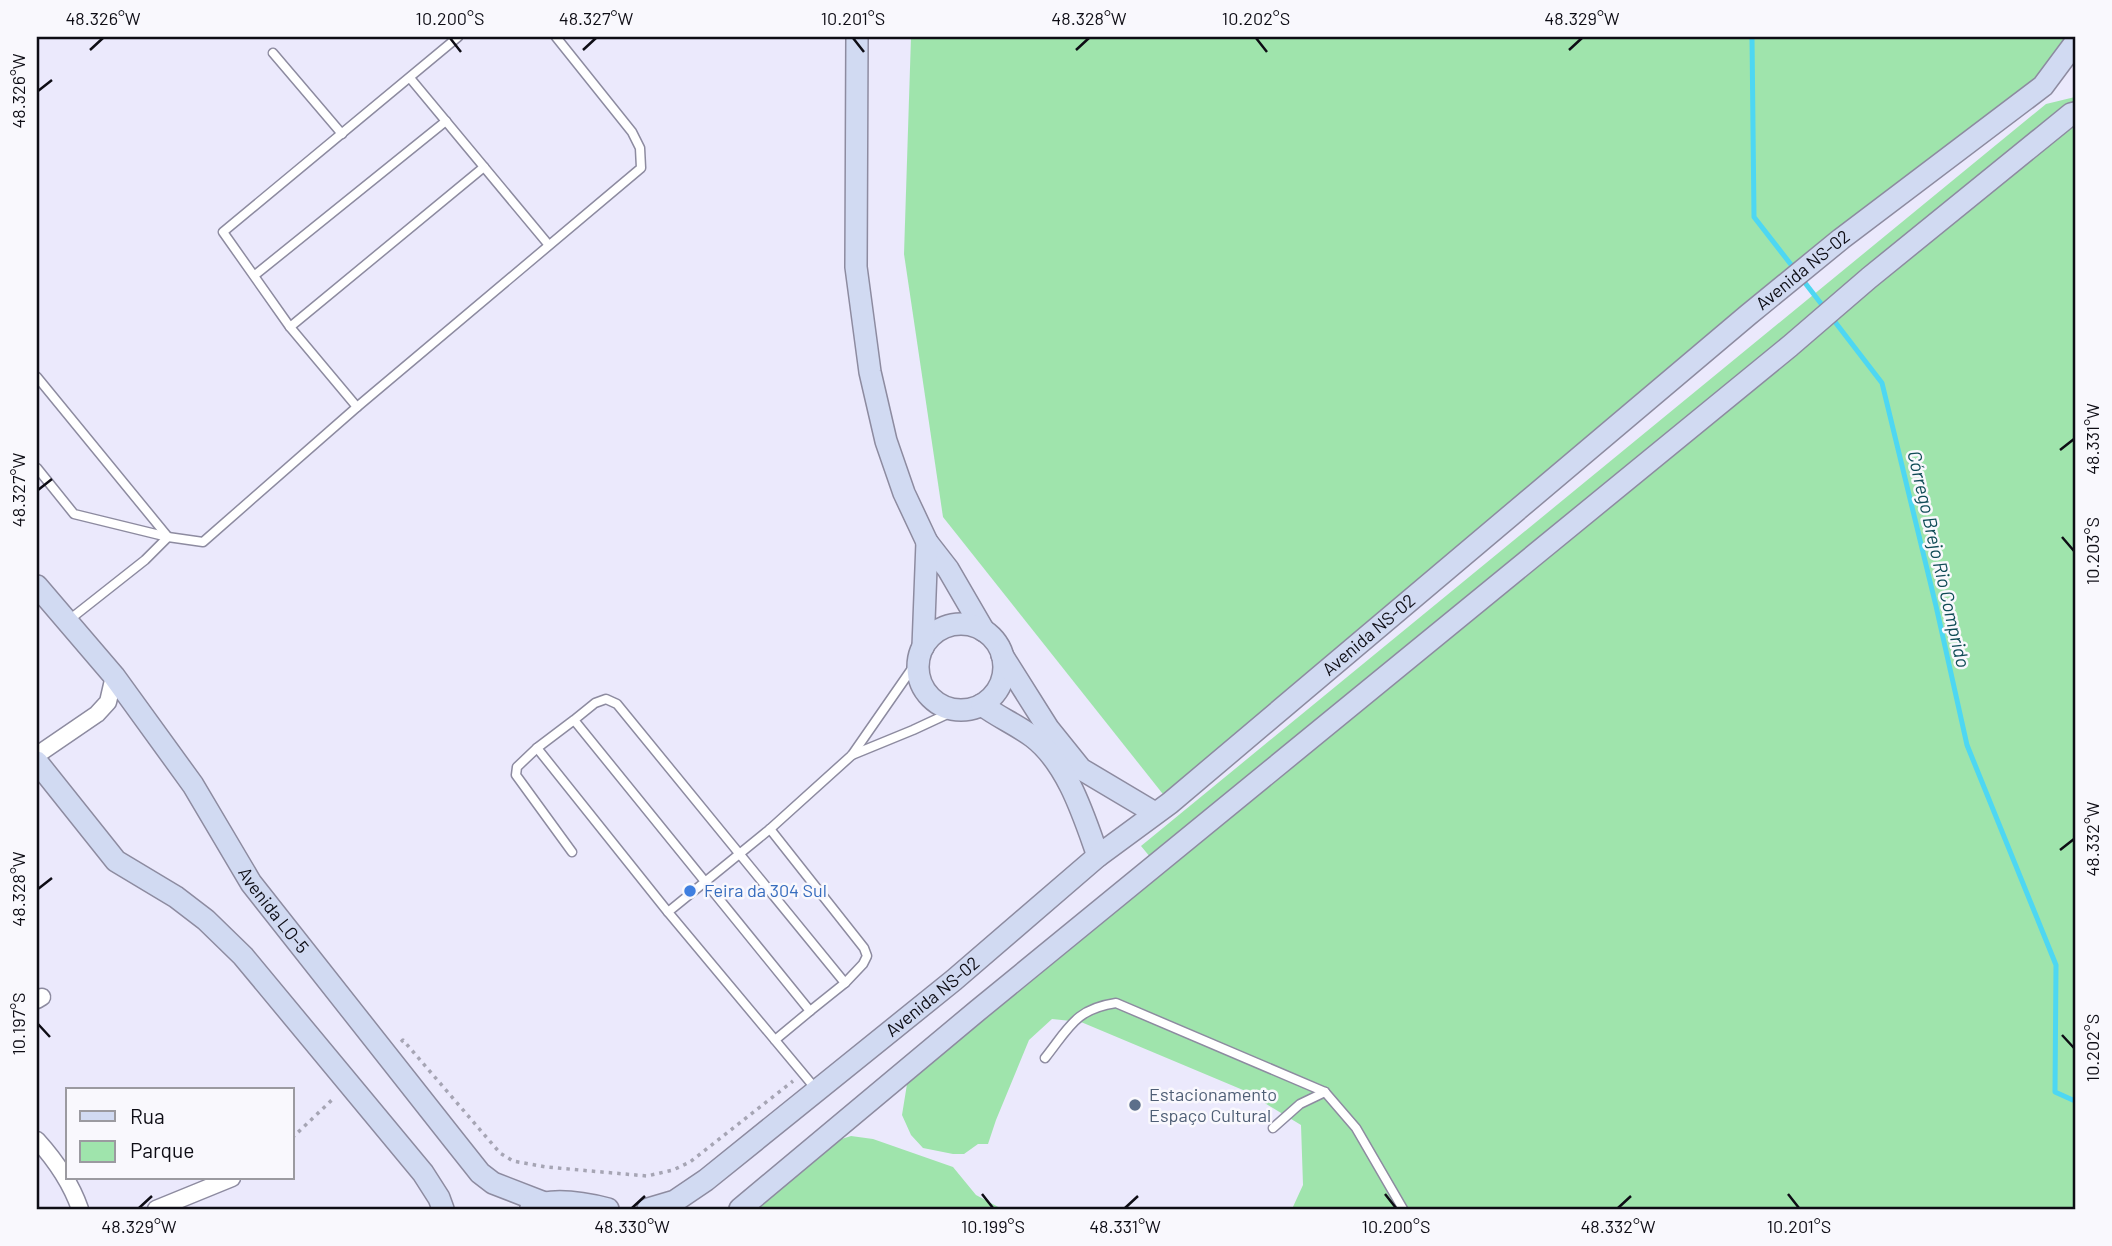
<svg xmlns="http://www.w3.org/2000/svg" width="2112" height="1246" font-family="Barlow,sans-serif">
<style>
.green{fill:#9fe4ac}
.lines{fill:none;stroke-linecap:round;stroke-linejoin:round}
.stream{stroke:#4ed7f2;stroke-width:5}
.lane-casing{stroke:#8d8ba0;stroke-width:11}
.street-casing{stroke:#8d8ba0;stroke-width:19}
.secondary-casing{stroke:#8d8ba0;stroke-width:24}
.path{stroke:#a6a5b4;stroke-width:3.5;stroke-dasharray:3.5 5;stroke-linecap:butt}
.lane{stroke:#fff;stroke-width:8}
.street{stroke:#fff;stroke-width:16}
.secondary{stroke:#d1daf2;stroke-width:21}
.ticks{fill:none;stroke:#0e0d15;stroke-width:2.5}
.shop-dot{fill:#3f7fe0;stroke:#f9f8fd;stroke-width:2.5}
.service-dot{fill:#5c6f8a;stroke:#f9f8fd;stroke-width:2.5}
.labels{text-anchor:middle;stroke-width:5;stroke-linejoin:round;paint-order:stroke}
.street-label{font-size:18px;fill:#0e0d15;stroke:#f9f8fd}
.shop-label{font-size:18px;fill:#366cbe;stroke:#f9f8fd;text-anchor:start}
.service-label{font-size:18px;fill:#4e5e75;stroke:#f9f8fd;text-anchor:start}
.water-label{font-size:19px;font-style:italic;fill:#0f4b56;stroke:#f9f8fd}
.neatline{fill:none;stroke:#0e0d15;stroke-width:2.5}
.ticks-label{font-size:18px;text-anchor:middle;fill:#0e0d15}
</style>
<rect width="100%" height="100%" fill="#ebe9fc"/>
<g class="green">
<path d="M911 37H2075L2043 86 1170 803 943 517 904 254Z"/>
<path d="M2075 97V1209H1292L1303 1185 1301 1125 1243 1090 1081 1022 1052 1019 1029 1040 996 1120 988 1144H978L964 1154H953L923 1148 911 1135 902 1115 908 1078 1160 869 1141 846 2046 104Z"/>
<path d="M851 1136 873 1139 953 1167 976 1195 1002 1209H746L823 1145Z"/>
</g>
<g class="lines">
<g class="stream">
<path d="M1752 37 1754 217 1796 271"/>
<path d="M1802 279 1826 310"/>
<path d="M1832 318 1882 383 1936 606 1967 745 2056 965 2055 1092 2075 1101"/>
</g>
<g class="lane-casing">
<g id="lane">
<path d="M273 53 342 134"/>
<path d="M410 78 548 244"/>
<path d="M255 275 446 121"/>
<path d="M290 327 484 167"/>
<path d="M37 377 168 537"/>
<path d="M357 407 290 327 223 232 458 37"/>
<path d="M37 468 74 514 168 537 203 542 357 407 641 168 640 148 632 132 556 37"/>
<path d="M69 620 145 560 168 537"/>
<path d="M574 720 595 703 606 699 617 704 845 983 810 1011 574 720 537 748 668 912"/>
<path d="M537 748 517 767 516 775 572 852"/>
<path d="M852 755 913 730 956 710"/>
<path d="M770 829 864 948 867 956 863 964 845 983"/>
<path d="M775 1040 810 1011"/>
<path d="M1045 1058C1069 1028 1075 1009 1116 1003L1325 1092 1356 1128 1403 1209"/>
<path d="M815 1088 668 912 770 829 852 755 918 660"/>
<path d="M1273 1128 1300 1104 1325 1092"/>
</g>
</g>
<g class="street-casing">
<g id="street">
<path d="M37 755 97 714 108 702 114 676"/>
<path d="M37 1000 42 997"/>
<path d="M37 1140C56 1161 71 1183 80 1209"/>
<path d="M156 1209 232 1178"/>
</g>
</g>
<g class="secondary-casing">
<g id="secondary">
<path d="M857 37 856 267 870 372 886 441 904 493 927 542 948 569 984 631"/>
<path id="s1" d="M37 586 114 676 193 785 251 883 453 1139 480 1173 493 1183 542 1202"/>
<circle cx="961" cy="667" r="43"/>
<path d="M923 647 927 542"/>
<path d="M1002 655 1048 728 1081 769 1155 813"/>
<path d="M982 705C998 717 1017 725 1033 737 1068 764 1084 817 1098 856"/>
<path d="M37 762 116 861 176 897 206 920 243 956 423 1173 439 1198 443 1209"/>
<path d="M531 1207C553 1197 585 1203 608 1209"/>
<path id="s2" d="M648 1209 675 1201 706 1180 954 980 1098 856 1170 803 1748 315 1841 239 2043 86 2075 43"/>
<path d="M740 1209 977 1011 1790 346 1869 278 2071 114 2075 113"/>
</g>
</g>
<g class="path">
<path d="M401 1042 403 1040 500 1153 513 1161 546 1167 647 1176 673 1170 690 1162 793 1081"/>
<path d="M292 1138 335 1097"/>
</g>
<use href="#lane" class="lane"/>
<use href="#street" class="street"/>
<use href="#secondary" class="secondary"/>
</g>
<path class="ticks" d="M450 38 461 52M853 38 864 52M1256 38 1267 52M90 50 103 38M583 50 596 38M1076 50 1089 38M1569 50 1582 38M38 91 52 80M2060 450 2074 439M38 490 52 479M2062 537 2074 551M2060 850 2074 839M38 889 52 878M38 1024 50 1037M2062 1035 2074 1048M982 1194 993 1208M1385 1194 1396 1208M1788 1194 1799 1208M139 1208 152 1196M632 1208 645 1196M1125 1208 1138 1196M1618 1208 1631 1196"/>
<circle class="shop-dot" cx="690" cy="891" r="7"/>
<circle class="service-dot" cx="1135" cy="1105" r="7"/>
<g class="labels">
<g class="street-label">
<text dy="6" stroke="none"><textPath href="#s2" startOffset="1491">Avenida NS-02</textPath></text>
<text dy="6" stroke="none"><textPath href="#s2" startOffset="924">Avenida NS-02</textPath></text>
<text dy="6" stroke="none"><textPath href="#s1" startOffset="402">Avenida LO-5</textPath></text>
<text dy="6" stroke="none"><textPath href="#s2" startOffset="357">Avenida NS-02</textPath></text>
</g>
<g class="shop-label">
<text x="704" y="897">Feira da 304 Sul</text>
</g>
<g class="service-label">
<text x="1149" y="1101">Estacionamento<tspan x="1149" dy="21">Espaço Cultural</tspan></text>
</g>
<g class="water-label">
<text transform="translate(1939 559) rotate(77)" y="7">Córrego Brejo Rio Comprido</text>
</g>
</g>
<rect width="2112" height="1246" fill="none" stroke="#f9f8fd" stroke-width="77"/>
<rect x="66" y="1088" width="228" height="91" fill="#f9f8fd" stroke="#9b9aa0" stroke-width="2"/>
<rect x="80" y="1111" width="35" height="10" fill="#d1daf2" stroke="#9b9aa0" stroke-width="2"/>
<text x="130" y="1124" font-size="21" fill="#0e0d15">Rua</text>
<rect x="80" y="1141" width="35" height="21" fill="#9fe4ac" stroke="#9b9aa0" stroke-width="2"/>
<text x="130" y="1158" font-size="21" fill="#0e0d15">Parque</text>
<rect x="38" y="38" width="2036" height="1170" class="neatline"/>
<g class="ticks-label">
<text x="103" y="25">48.326°W</text>
<text x="450" y="25">10.200°S</text>
<text x="596" y="25">48.327°W</text>
<text x="853" y="25">10.201°S</text>
<text x="1089" y="25">48.328°W</text>
<text x="1256" y="25">10.202°S</text>
<text x="1582" y="25">48.329°W</text>
<text transform="translate(19 91) rotate(-90)" y="6">48.326°W</text>
<text transform="translate(2093 439) rotate(-90)" y="6">48.331°W</text>
<text transform="translate(19 490) rotate(-90)" y="6">48.327°W</text>
<text transform="translate(2093 551) rotate(-90)" y="6">10.203°S</text>
<text transform="translate(2093 839) rotate(-90)" y="6">48.332°W</text>
<text transform="translate(19 889) rotate(-90)" y="6">48.328°W</text>
<text transform="translate(19 1024) rotate(-90)" y="6">10.197°S</text>
<text transform="translate(2093 1048) rotate(-90)" y="6">10.202°S</text>
<text x="139" y="1233">48.329°W</text>
<text x="632" y="1233">48.330°W</text>
<text x="993" y="1233">10.199°S</text>
<text x="1125" y="1233">48.331°W</text>
<text x="1396" y="1233">10.200°S</text>
<text x="1618" y="1233">48.332°W</text>
<text x="1799" y="1233">10.201°S</text>
</g>
</svg>
